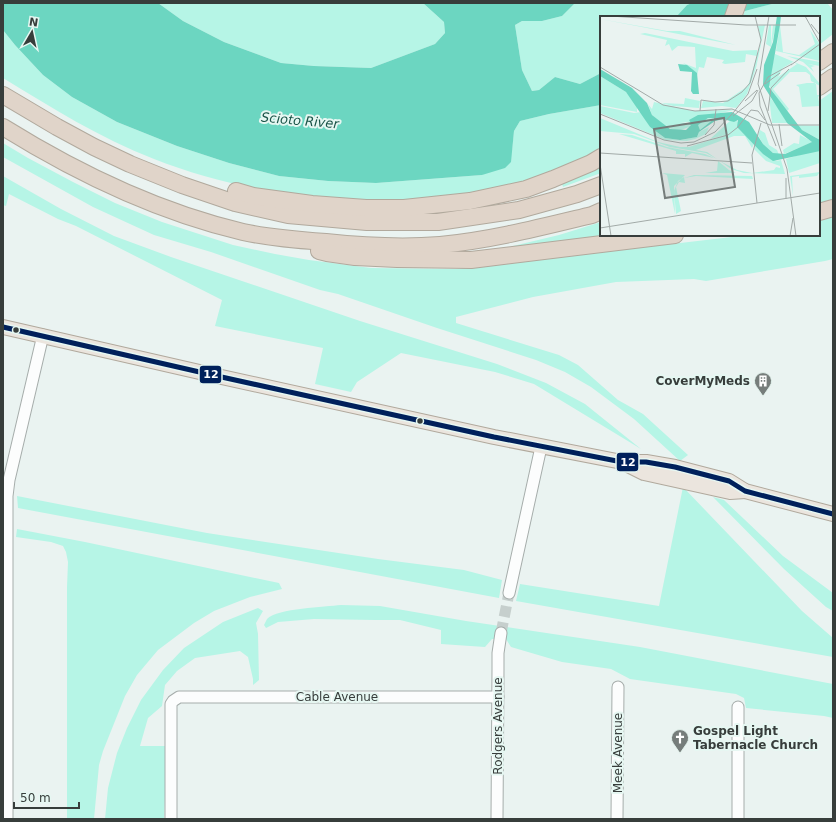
<svg xmlns="http://www.w3.org/2000/svg" width="836" height="822" font-family="'DejaVu Sans',sans-serif">
<style>
.green{fill:#b6f5e6}
.water{fill:#6cd6c1}
.lines{fill:none;stroke-linecap:round;stroke-linejoin:round}
.minor-tunnel{stroke:#c6cfcd;stroke-width:11;stroke-dasharray:11 5.5;stroke-linecap:butt}
.minor-casing{stroke:#a6adab;stroke-width:13}
.major-casing{stroke:#b1a99d;stroke-width:16}
.highway-casing{stroke:#b1a99d;stroke-width:18}
.minor{stroke:#fcfdfd;stroke-width:11}
.major{stroke:#ebe5de;stroke-width:14}
.highway{stroke:#e0d4c9;stroke-width:16}
.bus-1-casing{stroke:#e6f7f2;stroke-width:8}
.bus-1{stroke:#00205b;stroke-width:5}
.bus-dot{fill:#373d3b;stroke:#e6f7f2;stroke-width:1.5}
.labels{text-anchor:middle;stroke-width:4;stroke-linejoin:round;paint-order:stroke}
.poi-label{font-size:12px;font-weight:bold;fill:#373d3b;stroke:#e6f7f2;text-anchor:end}
.street-label{font-size:12px;fill:#373d3b;stroke:#e6f7f2}
.water-label{font-size:13px;font-style:italic;fill:#1a5448;stroke:#e6f7f2}
.inset-road{fill:none;stroke:#a2aaa8;stroke-width:1}
.view{fill:#767d7b;fill-opacity:0.15;stroke:#767d7b;stroke-width:2}
.inset-edge{fill:none;stroke:#373d3b;stroke-width:2}
.line-badge{stroke:#e6f7f2;stroke-width:1.5}
.badge-label{font-size:11px;text-anchor:middle;font-weight:bold;fill:#fff}
</style>
<rect width="100%" height="100%" fill="#eaf3f1"/>
<g class="green">
<path d="M158 3H423L444 22 445 33 435 44 371 68 314 66 281 63 224 42 183 21Z"/>
<path d="M575 3H692L687 5 676 17H601V73L580 84 555 77 539 90 532 91 522 70 515 25 522 21H542L562 16Z"/>
<path d="M786 3H824L828 4 833 10V34L819 45V17H742L745 11 772 4Z"/>
<path d="M3 30 15 45 43 75 72 97 117 122 177 146 229 163 279 176 328 181 376 183 482 175 512 150 514 131 520 121 549 114 601 105V149C590 155 578 160 567 165 556 170 545 175 535 179 517 184 500 188 482 191 373 211 257 199 154 159 100 138 52 108 3 78Z"/>
<path d="M833 91V202L819 206V101Z"/>
<path d="M3 143 28 158 73 182 115 203 162 222 233 245 275 254 309 260 371 268 457 269 749 235H819V221L833 217V259L825 261 706 281 694 279 616 282 533 297 456 317V323L559 355 578 365 618 400 643 414 688 455 680 461 634 419 591 387 565 372 536 360 437 328 338 294 320 290 211 252 154 235 93 207 3 157Z"/>
<path d="M601 165V173L563 187 562 184Z"/>
<path d="M3 176 61 209 114 236 171 257 360 321 497 364 546 383 585 404 641 449 534 384 495 372 401 353 357 382 351 392 315 384 323 348 215 326 222 300 76 226 58 219 9 194 6 206 3 205Z"/>
<path d="M601 222V235H628L513 249V246L559 235Z"/>
<path d="M683 487 802 611 833 638V657L516 601 520 584 659 606Z"/>
<path d="M17 496 207 533 378 559 464 570 502 580 499 598 18 508Z"/>
<path d="M713 497 724 500 783 556 833 593V611L826 607 784 569Z"/>
<path d="M17 529 85 542 279 583 282 589 250 597 214 611 194 623 158 650 137 675 125 696 103 751 99 765 94 819H67V587L68 562 66 552 63 546 51 542 16 537Z"/>
<path d="M341 605 380 606 466 621 640 647 833 684V718L824 716 746 708 744 698 736 694 630 679 611 669 562 662 511 647 506 639H492L485 647 441 644V630L400 620H375L314 619 278 622 266 628 264 625C265 623 266 621 267 619 278 608 325 607 341 605Z"/>
<path d="M258 608 263 611 256 623 258 634 259 680 253 685V679L248 657 240 651 195 658 177 671 165 685 162 706 148 718 140 746H167L164 819H105L108 788 117 753 127 728 141 700 163 670 184 648 223 622Z"/>
</g>
<g class="water">
<path d="M3 3H158L183 21 224 42 281 63 314 66 371 68 435 44 445 33 444 22 423 3H575L562 16 542 21H522L515 25 522 70 532 91 539 90 555 77 580 84 601 73V105L549 114 520 121 514 131 511 162 505 168 482 175 376 183 328 181 279 176 229 163 177 146 117 122 72 97 43 75 15 45 3 30Z"/>
<path d="M692 3H785L772 4 745 11 728 17H676L687 5Z"/>
</g>
<g class="lines">
<path class="minor-tunnel" d="M501 633 509 593"/>
<g class="minor-casing">
<g id="minor">
<path d="M509 593 541 447"/>
<path d="M7 819V496L9 480 43 335"/>
<path d="M171 819V704L173 701 179 697H498"/>
<path d="M497 819 498 669V653L501 633"/>
<path d="M617 819 618 687"/>
<path d="M738 819V707"/>
</g>
</g>
<g class="major-casing">
<g id="major">
<path d="M3 327 217 376 494 437 622 462H646L675 467 729 481 745 491 833 514"/>
<path d="M626 464 644 473 730 492 745 491"/>
</g>
</g>
<g class="highway-casing">
<g id="highway">
<path d="M733 17 738 3"/>
<path d="M819 62 833 52"/>
<path d="M819 87 833 77"/>
<path d="M3 95 57 127 94 147 130 164 182 185 235 203 288 215 367 222H438L519 210 577 194 601 185"/>
<path d="M3 127C77 173 158 212 243 232 270 238 298 240 326 242 364 246 402 248 440 245 492 240 542 227 592 215L601 211"/>
<path d="M236 191 253 196 312 204 366 208H404L470 201 526 189 553 179 591 163 601 157"/>
<path d="M819 212 833 208"/>
<path d="M319 251 327 253 355 257 397 259 471 260 675 235"/>
</g>
</g>
<use href="#minor" class="minor"/>
<use href="#major" class="major"/>
<use href="#highway" class="highway"/>
<g class="bus-1-casing">
<path id="bus-1" d="M3 327 217 376 494 437 622 462H646L675 467 729 481 745 491 833 514"/>
</g>
<use href="#bus-1" class="bus-1"/>
</g>
<defs>
<g id="building-pin" transform="scale(0.9)"><path d="M0 17L-7.5 6A9.5 9.5 0 1 1 7.5 6Z" fill="#767d7b" stroke="#e6f7f2"/><path d="M-4-6H4V6H1V3H-1V6H-4ZM-2.5-4.3h1.7v1.8h-1.7ZM.8-4.3h1.7v1.8H.8ZM-2.5-1h1.7V.8h-1.7ZM.8-1h1.7V.8H.8Z" fill="#fff"/></g>
<g id="church-pin" transform="scale(0.9)"><path d="M0 17L-7.5 6A9.5 9.5 0 1 1 7.5 6Z" fill="#767d7b" stroke="#e6f7f2"/><path d="M-1.2-6h2.4v3.5h3.3v2.4h-3.3V6h-2.4V-.1h-3.3v-2.4h3.3Z" fill="#fff"/></g>
</defs>
<g fill-rule="evenodd">
<use href="#building-pin" x="763" y="381"/>
<use href="#church-pin" x="680" y="738"/>
</g>
<g class="bus-dot">
<circle cx="16" cy="330" r="3.5"/>
<circle cx="420" cy="421" r="3.5"/>
</g>
<g class="labels">
<g class="poi-label">
<text x="750" y="385">CoverMyMeds</text>
<text x="693" y="735" text-anchor="start">Gospel Light<tspan x="693" dy="14">Tabernacle Church</tspan></text>
</g>
<g class="street-label">
<text x="337" y="701">Cable Avenue</text>
<text transform="translate(498 726) rotate(-90)" y="4">Rodgers Avenue</text>
<text transform="translate(618 753) rotate(-90)" y="4">Meek Avenue</text>
</g>
<g class="water-label">
<text transform="translate(300 120) rotate(5)" y="5">Scioto River</text>
</g>
</g>
<g transform="translate(600 16)">
<rect width="220" height="220" fill="#eaf3f1"/>
<path d="M0 3 67 15H80L136 29ZM165 9 156 52 147 78 136 92 122 90 101 92 103 85 123 87 148 70 161 26 158 10ZM169 9H171V29L173 9H176L171 31 166 28ZM180 9 183 36 199 39 215 28 210 14 219 27 220 45 176 35ZM45 17 133 35 157 34V40L146 38 145 46 125 48 122 47 124 44 107 41 104 52 99 51 96 64V57L83 47 96 52 95 31 78 30 72 35 69 28 65 30 67 24 40 18ZM175 38 206 51 220 68V70L211 65 210 59 206 56H190L173 73 189 93 186 96 168 68ZM193 46 197 48 178 61 183 52ZM187 40 220 46V50L208 48 215 50 211 51 214 56 203 46ZM0 60 26 76 37 89V96L0 89ZM207 67H216L217 79H220L218 81 220 90 202 91 199 71 196 69ZM169 80 179 93 187 107H172ZM85 82 100 85 99 92 73 90 61 87 84 88ZM54 86 93 95 134 94 94 103 91 108 88 106 80 107 92 110 78 115 66 111 52 99 48 88 52 93ZM0 90 34 97 41 96 50 111 65 122 80 124 97 121 99 116 109 111 106 118 95 123 87 125 66 124 0 97ZM0 102 58 126 80 131H89L129 118 110 123 131 104 134 106 136 104 139 107 137 111 154 128 152 132 145 120H134L96 134 107 136 117 143 106 137 70 131 34 118 0 115ZM108 102H115L100 114 97 108ZM197 109 220 110V124L202 114ZM160 114 165 117 169 129 177 134 179 139 173 137 163 128 158 119ZM19 118 32 119 67 131 105 138 114 142 92 137 85 141V138H76V135ZM200 119 213 126 184 138 183 134 194 127 199 128ZM155 128 176 145 181 144 185 158 144 157 131 153 120 145 137 154 152 157 174 154 176 151 180 152V150L166 145 154 133ZM212 135H220V147L189 157 186 143ZM118 145 129 154 136 157H105L117 155ZM220 156 217 160 199 162V160L192 161 193 180 190 160ZM62 157 85 159 74 170 75 198 67 159ZM94 159 152 160 153 163 96 160 84 162ZM84 161 85 167 79 166 76 171 81 195 76 198 74 175 78 165Z" fill="#b6f5e6" fill-rule="evenodd"/>
<path d="M177 0H181L180 9 169 71 202 114 220 124V135L173 145 163 138 137 111 138 104 134 106 123 103 115 105 99 116 97 121 80 124 65 122 50 111 26 76 0 60V53L32 72 47 87 52 99 70 113 86 114 91 109 80 107H91L89 104 98 99 132 96 149 106 163 128 173 137 185 138 212 126 187 107 163 69 164 49 173 26ZM108 102H115L100 114 98 109ZM78 48 87 49 97 57 99 78H93L91 75 92 56 80 55Z" fill="#6cd6c1" fill-rule="evenodd"/>
<path class="inset-road" d="M10 0 146 9H196M169 0 158 68 187 153 196 220M205 0 220 27M211 8 220 19M191 49 220 28M0 51 63 89 95 95 132 93 170 109H220M165 68 180 57M145 85 157 74M100 95 101 84 115 86 128 85 142 76 150 67 161 24 155 0M168 95 171 72 189 53M0 98 64 124 81 127 94 126 115 116 133 97 148 78 157 53M133 100 152 85 158 74M179 108 182 130M105 119 114 109 116 93M87 130 128 119 138 111 151 94 158 95 165 104M176 130 160 90 159 77 168 61 192 48M0 137 152 147M0 148 11 220M186 183V162M157 187 152 139 161 107M0 212 220 177M190 220 193 202"/>
<path class="view" d="M124 102 135 171 65 182 54 113Z"/>
<rect width="220" height="220" class="inset-edge"/>
</g>
<g class="line-badge">
<rect x="199" y="365" width="23" height="19" rx="4" fill="#00205b"/>
<rect x="616" y="452" width="23" height="20" rx="4" fill="#00205b"/>
</g>
<g class="badge-label">
<text x="211" y="378">12</text>
<text x="628" y="466">12</text>
</g>
<rect width="836" height="822" fill="none" stroke="#373d3b" stroke-width="8"/>
<g transform="translate(32 32) rotate(9)" stroke="#e6f7f2" stroke-width="3" paint-order="stroke">
<path d="M0-3L7 15L0 10L-7 15Z" fill="#373d3b"/>
<text y="-6" font-size="11" font-weight="bold" text-anchor="middle" fill="#373d3b">N</text>
</g>
<path d="M14 802v6h65v-6" fill="none" stroke="#373d3b" stroke-width="2"/>
<text x="20" y="802" font-size="12" fill="#373d3b" stroke="#e6f7f2" stroke-width="3" paint-order="stroke">50 m</text>
</svg>
